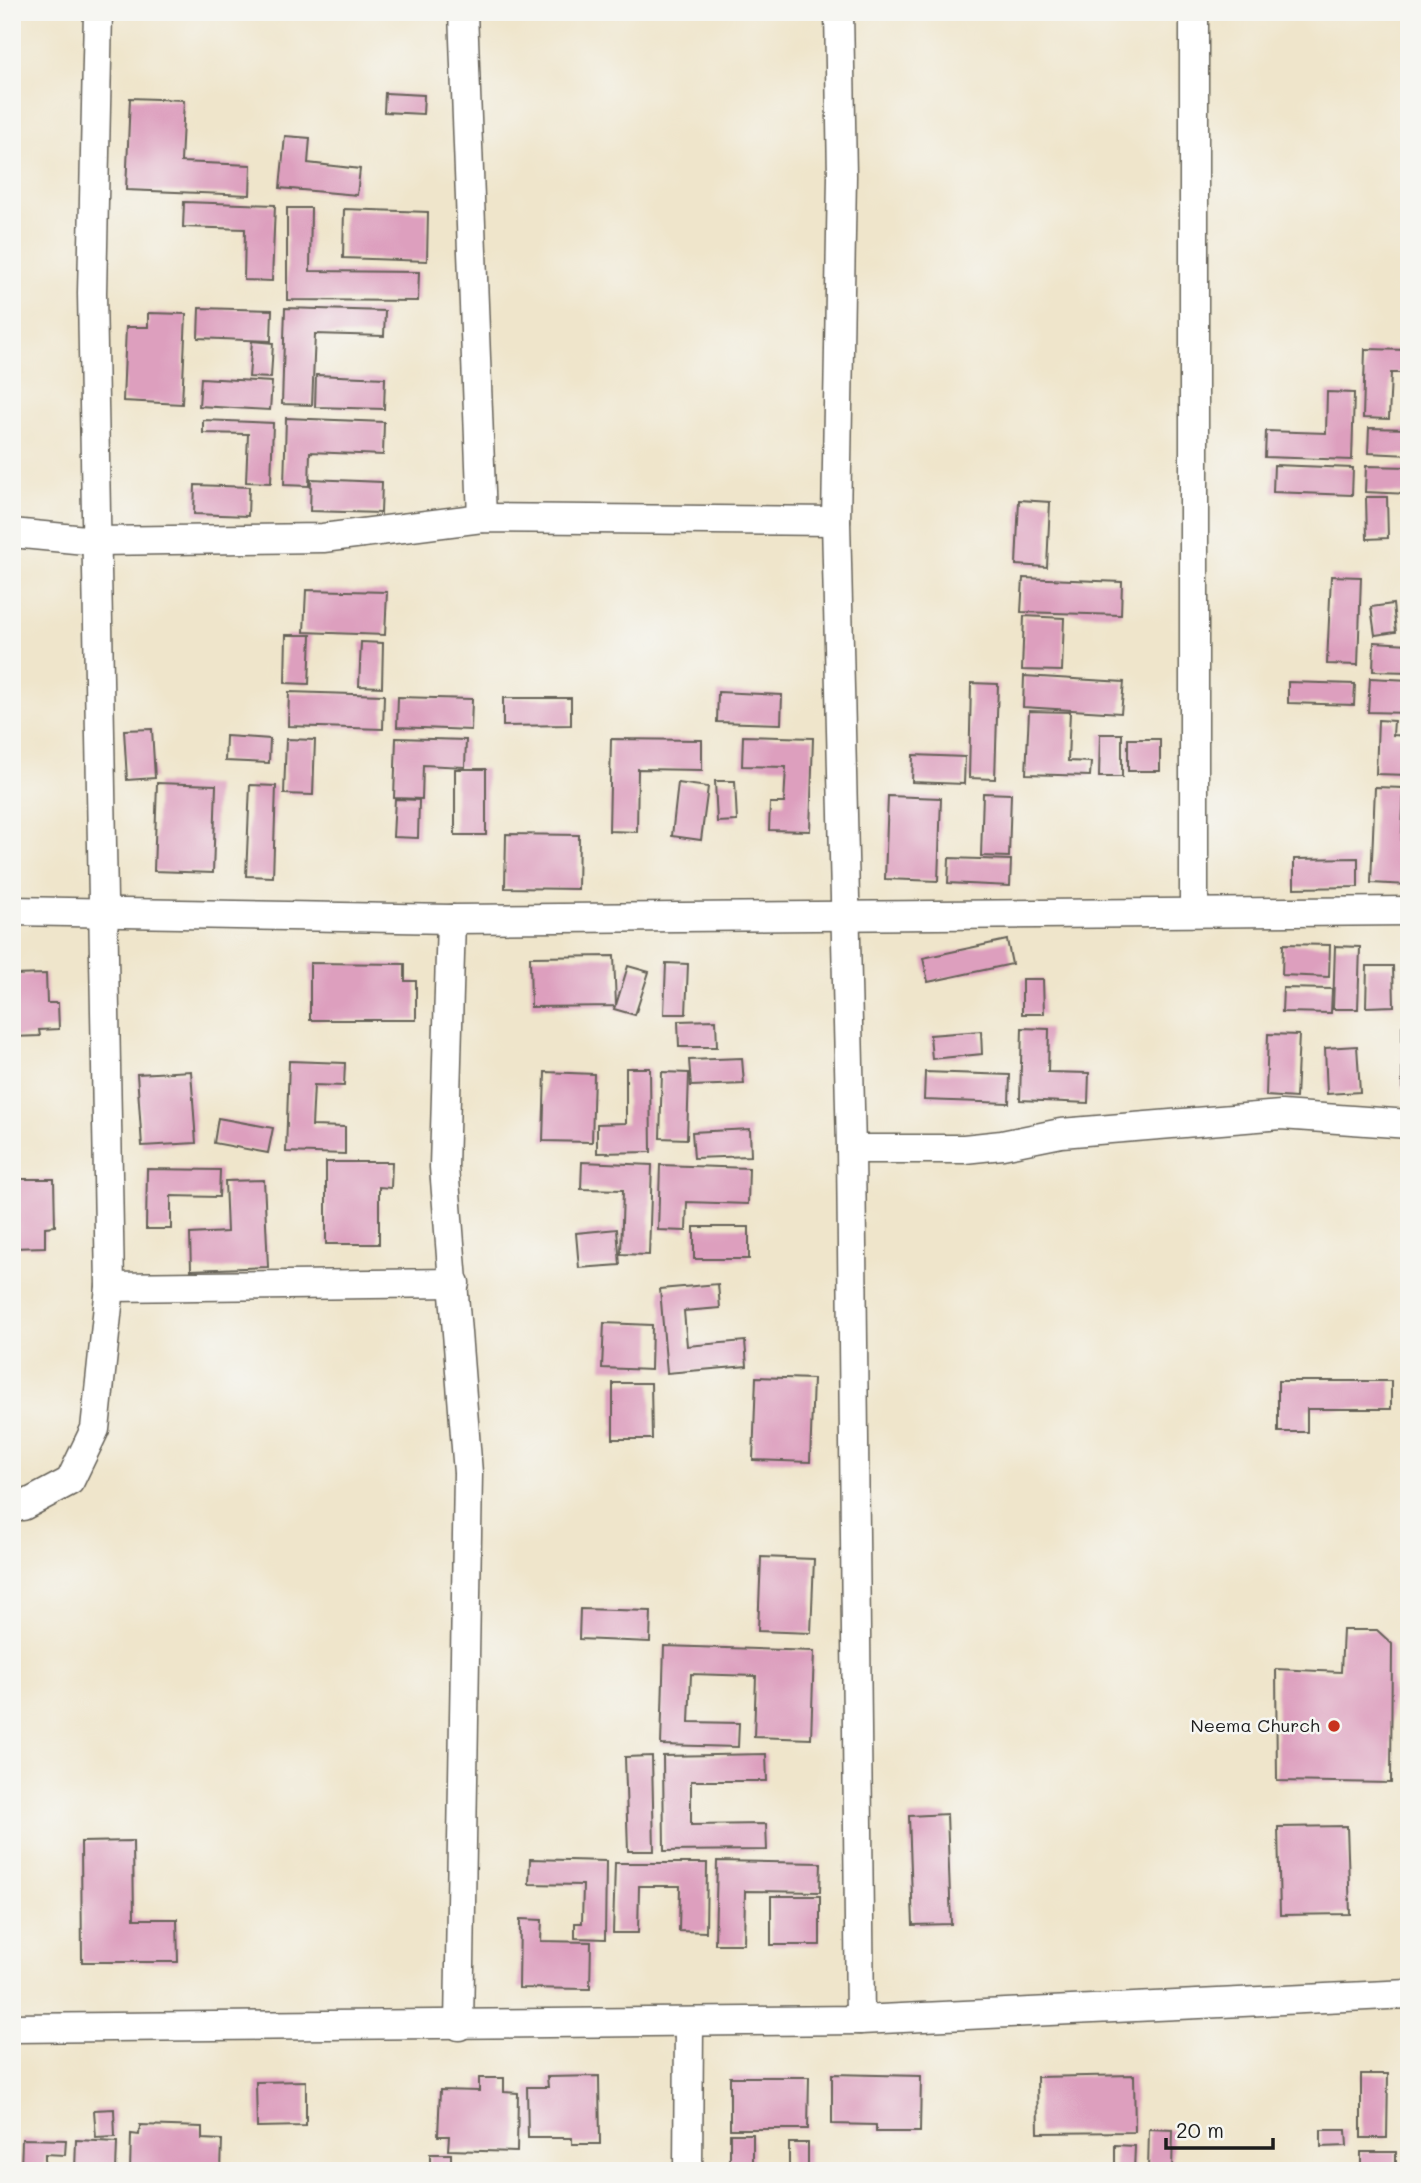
<svg xmlns="http://www.w3.org/2000/svg" width="1421" height="2183" font-family="Mali,sans-serif">
<style>
.building{fill:#dd9fbe}
.lines{fill:none;stroke-linecap:round;stroke-linejoin:round}
.minor-casing{stroke:#666259;stroke-width:31}
.minor{stroke:#fff;stroke-width:28}
.poi-dot{fill:#c8321e;stroke:#f6f6f2;stroke-width:2.5}
.labels{text-anchor:middle;stroke-width:5;stroke-linejoin:round;paint-order:stroke}
.poi-label{font-size:18px;fill:#1c1c1c;stroke:#f6f6f2;text-anchor:end}
</style>
<rect width="100%" height="100%" fill="#f6f6f2"/>
<filter id="ink" filterUnits="userSpaceOnUse"><feTurbulence type="fractalNoise" baseFrequency=".0143" numOctaves="2"/><feDisplacementMap in="SourceGraphic" scale="14" xChannelSelector="R" yChannelSelector="G"/><feConvolveMatrix kernelMatrix="1 2 1 2 8 2 1 2 1" color-interpolation-filters="sRGB"/></filter>
<filter id="wash" filterUnits="userSpaceOnUse"><feTurbulence type="fractalNoise" baseFrequency=".00686" numOctaves="4" result="noise"/><feDisplacementMap in="SourceGraphic" scale="28" xChannelSelector="R" yChannelSelector="G"/><feGaussianBlur stdDeviation="1.57" result="paint"/><feColorMatrix in="noise" values="0 0 0 0 0 0 0 0 0 0 0 0 0 0 0 0 0 1.4 0 .05"/><feComposite in="paint" operator="in"/></filter>
<g filter="url(#wash)">
<rect width="100%" height="100%" fill="#efe5cb"/>
<g id="blocks">
<g class="building">
<path d="M385 93 424 95 423 114 384 112Z"/>
<path d="M130 98 184 100 181 162 251 165 250 195 126 190Z"/>
<path d="M285 136 310 138 308 163 360 169 357 195 280 188Z"/>
<path d="M184 202 275 205 272 281 244 280 245 229 183 227Z"/>
<path d="M287 208H311L310 271 419 272 418 301 287 300Z"/>
<path d="M344 209 428 212 427 261 343 258Z"/>
<path d="M199 308 272 310 271 341 198 338Z"/>
<path d="M285 308 385 311 384 336 315 334 312 405 282 404Z"/>
<path d="M148 313 186 314 182 404 123 401 126 327H148Z"/>
<path d="M252 341 273 343 271 378 249 377Z"/>
<path d="M1365 349 1409 350V373H1391L1389 419 1363 418Z"/>
<path d="M316 375 385 378 384 409 315 407Z"/>
<path d="M201 378 272 382 270 410 199 406Z"/>
<path d="M1327 392 1354 393 1352 460 1265 457 1266 431 1326 433Z"/>
<path d="M286 418 384 422 383 455 310 452 309 486 284 485Z"/>
<path d="M203 420 273 423 271 483 246 482 248 434 203 433Z"/>
<path d="M1369 428 1409 429V455L1368 453Z"/>
<path d="M1274 465 1353 468 1352 495 1273 492Z"/>
<path d="M1366 466 1409 467V494L1365 492Z"/>
<path d="M311 479 382 482 381 513 310 511Z"/>
<path d="M195 485 249 487 248 516 194 514Z"/>
<path d="M1366 497H1387L1388 538 1367 539Z"/>
<path d="M1019 500 1050 502 1047 567 1016 565Z"/>
<path d="M1331 576 1361 577 1358 665 1327 664Z"/>
<path d="M1023 578 1122 582 1121 615 1021 612Z"/>
<path d="M306 590 387 592 385 635 304 632Z"/>
<path d="M1393 604 1396 632 1375 635 1371 607Z"/>
<path d="M1024 616 1064 618 1062 671 1022 670Z"/>
<path d="M286 635H311L309 684 285 683Z"/>
<path d="M361 642 383 643 382 687 359 686Z"/>
<path d="M1374 642 1409 644V672L1373 671Z"/>
<path d="M1024 676 1124 682 1121 713 1023 707Z"/>
<path d="M1370 678 1409 680V713L1368 712Z"/>
<path d="M1288 682 1355 684 1354 705 1288 703Z"/>
<path d="M971 683 998 684 995 779 969 778Z"/>
<path d="M289 692 384 695 383 729 288 726Z"/>
<path d="M718 692 782 695 781 724 717 722Z"/>
<path d="M398 697 472 699 471 730 397 727Z"/>
<path d="M503 698H571V725L503 726Z"/>
<path d="M1029 711 1070 712 1068 761 1091 762 1090 776 1026 774Z"/>
<path d="M1378 720 1394 721 1393 735 1409 736V775L1376 774Z"/>
<path d="M152 729 155 778 127 780 124 730Z"/>
<path d="M1100 734H1122V777H1099Z"/>
<path d="M226 736 270 739 269 763 225 761Z"/>
<path d="M743 736 813 738 810 831 769 830 770 803H784L786 767 742 766Z"/>
<path d="M396 738 466 740 465 767 423 765 422 799 394 798Z"/>
<path d="M286 739 315 740 313 795 284 794Z"/>
<path d="M611 739 702 740V770L638 769 637 832 609 831Z"/>
<rect x="1128" y="739" width="32" height="32"/>
<path d="M913 755 965 757 964 784 912 782Z"/>
<rect x="455" y="769" width="31" height="66"/>
<path d="M715 781H735L737 821 717 822Z"/>
<path d="M157 783 216 785 213 873 154 871Z"/>
<path d="M678 783 708 787 701 840 672 836Z"/>
<path d="M250 785 276 786 273 877 246 876Z"/>
<path d="M1375 787 1404 788 1401 852 1409 853V885L1371 883Z"/>
<path d="M983 793 1011 794 1009 857 981 856Z"/>
<path d="M888 796 941 798 938 881 885 879Z"/>
<path d="M395 799 419 800 418 838 393 837Z"/>
<path d="M506 834 579 835 578 889 505 888Z"/>
<path d="M949 858 1011 860 1010 886 948 883Z"/>
<path d="M1358 858V887L1294 888V859Z"/>
<path d="M1007 940 1012 964 928 982 923 958Z"/>
<path d="M1283 944 1330 945 1329 977 1282 975Z"/>
<path d="M1335 946 1360 947 1358 1009H1333Z"/>
<path d="M614 956 616 1005 628 966 649 972 635 1015 614 1009 615 1006 531 1007 530 957Z"/>
<path d="M310 963 405 964V981H416V1020H310Z"/>
<path d="M666 963 688 964 686 1014H664Z"/>
<path d="M1367 966H1393L1394 1006 1366 1007Z"/>
<path d="M46 974 47 1003H58L59 1029 39 1030 40 1036 12 1037V975Z"/>
<path d="M1022 979H1043L1044 1014H1022Z"/>
<path d="M1283 988 1332 989 1331 1013 1282 1012Z"/>
<path d="M716 1020 717 1047H679L678 1021Z"/>
<rect x="1402" y="1026" width="7" height="62"/>
<path d="M1022 1028 1049 1029 1048 1072 1089 1073 1088 1103 1020 1100Z"/>
<path d="M981 1031 982 1054 932 1059 930 1035Z"/>
<path d="M1268 1034 1299 1035 1296 1098 1266 1096Z"/>
<path d="M1357 1046 1360 1092 1327 1094 1325 1048Z"/>
<path d="M742 1058 744 1084 691 1086 689 1060Z"/>
<path d="M289 1061 345 1063 344 1086 314 1085 312 1126 345 1127V1154L286 1152Z"/>
<path d="M626 1068H650L651 1152 597 1153V1124L626 1123Z"/>
<path d="M191 1071 196 1143 142 1146 137 1074Z"/>
<path d="M545 1072 594 1074 592 1142 543 1141Z"/>
<path d="M662 1072 689 1073 687 1139 660 1138Z"/>
<path d="M925 1072 1010 1075 1009 1103 924 1100Z"/>
<path d="M218 1118 273 1128 268 1153 214 1143Z"/>
<path d="M750 1129 751 1156 694 1158 692 1132Z"/>
<path d="M326 1162H392L391 1188 379 1187V1244H326Z"/>
<path d="M582 1162 652 1165 649 1255 621 1254 623 1190 581 1189Z"/>
<path d="M660 1165 749 1168 748 1204 687 1202 686 1231 658 1230Z"/>
<path d="M147 1169 220 1170 219 1197 171 1196V1229H146Z"/>
<path d="M12 1179H54L55 1226 45 1227V1247L12 1248Z"/>
<path d="M264 1180 268 1267 191 1270 190 1234 227 1232 225 1181Z"/>
<rect x="694" y="1227" width="55" height="32"/>
<path d="M617 1229 620 1265 579 1268 576 1233Z"/>
<path d="M718 1284 720 1308 684 1311 687 1346 745 1341 747 1366 667 1373 660 1289Z"/>
<path d="M604 1323 652 1325 651 1370 602 1368Z"/>
<path d="M756 1377 813 1379 810 1462 753 1460Z"/>
<path d="M1278 1381H1391V1409H1307V1432H1278Z"/>
<path d="M613 1383H651L652 1439H613Z"/>
<path d="M761 1557 814 1559 811 1633 758 1631Z"/>
<path d="M580 1609 651 1611 650 1642 579 1639Z"/>
<path d="M1343 1630H1377L1392 1644 1391 1783 1277 1781 1276 1669 1341 1672Z"/>
<path d="M664 1646 814 1651 811 1739 754 1737 756 1676 691 1674 689 1722 739 1723 738 1747 661 1745Z"/>
<path d="M766 1754 767 1781H691V1825L766 1824 767 1850 664 1851 663 1756Z"/>
<path d="M652 1756 654 1851H628L625 1757Z"/>
<path d="M947 1814 951 1924 913 1925 909 1816Z"/>
<path d="M1347 1826 1350 1914 1280 1915 1278 1827Z"/>
<path d="M133 1841 134 1919H177L178 1962H82L81 1842Z"/>
<path d="M530 1859 606 1861 605 1939 575 1938V1923H582L583 1885 529 1884Z"/>
<path d="M717 1861 821 1863 820 1892 745 1891 744 1944H715Z"/>
<path d="M615 1863H707L706 1932 679 1931 680 1886H639L638 1933H613Z"/>
<rect x="771" y="1896" width="49" height="49"/>
<path d="M520 1919 542 1920 541 1941 591 1942 590 1989 519 1988Z"/>
<path d="M832 2074 921 2076 920 2132H876V2125L832 2124Z"/>
<path d="M1361 2074H1388L1387 2138H1361Z"/>
<path d="M1134 2075 1135 2132 1038 2133 1037 2077Z"/>
<path d="M599 2076 600 2144H572V2138H528L527 2087H548L547 2077Z"/>
<path d="M730 2077H809L808 2129H730Z"/>
<path d="M479 2078H504V2092L518 2093 517 2152 448 2150 449 2136H438L440 2090 479 2091Z"/>
<path d="M306 2081V2126L257 2127 256 2082Z"/>
<path d="M114 2109 115 2137 96 2138 94 2110Z"/>
<path d="M140 2125 202 2127V2139L222 2140 221 2171H130L131 2134 139 2135Z"/>
<path d="M1149 2129 1173 2130 1172 2171H1148Z"/>
<path d="M1321 2130H1346L1347 2146 1321 2147Z"/>
<rect x="730" y="2134" width="23" height="37"/>
<path d="M22 2139 66 2140 65 2155 45 2154V2171H21Z"/>
<path d="M76 2140 117 2142 116 2171H75Z"/>
<rect x="789" y="2143" width="19" height="28"/>
<path d="M1115 2145 1135 2146 1134 2171H1115Z"/>
<rect x="1361" y="2152" width="35" height="19"/>
<rect x="430" y="2154" width="21" height="17"/>
</g>
</g>
</g>
<g filter="url(#ink)">
<use href="#blocks" fill-opacity="0" stroke="#666259" stroke-width="2"/>
<g class="lines">
<g class="minor-casing">
<g id="minor">
<path d="M463 12 482 518"/>
<path d="M839 12 842 176 836 521 851 1149 860 2020"/>
<path d="M1194 12V912"/>
<path d="M12 533 96 541 323 538 482 518 836 521"/>
<path d="M12 911 451 919 1409 911"/>
<path d="M451 919 444 1167 468 1473 459 2026"/>
<path d="M851 1149H964L1002 1145 1061 1133 1281 1115 1409 1124"/>
<path d="M110 1287 455 1283"/>
<path d="M12 1506H23L70 1481 95 1429 110 1287 92 293 98 12"/>
<path d="M12 2028 860 2020 1409 1994"/>
<path d="M688 2171 689 2023"/>
</g>
</g>
<use href="#minor" class="minor"/>
</g>
</g>
<circle class="poi-dot" cx="1334" cy="1726" r="7"/>
<g class="labels">
<g class="poi-label">
<text x="1320" y="1732">Neema Church</text>
</g>
</g>
<rect width="1421" height="2183" fill="none" stroke="#f6f6f2" stroke-width="42"/>
<path d="M1166 2138v10h107v-10" fill="none" stroke="#1c1c1c" stroke-width="3.5"/>
<text x="1176" y="2138" font-size="21" fill="#1c1c1c" stroke="#f6f6f2" stroke-width="5" paint-order="stroke">20 m</text>
</svg>
